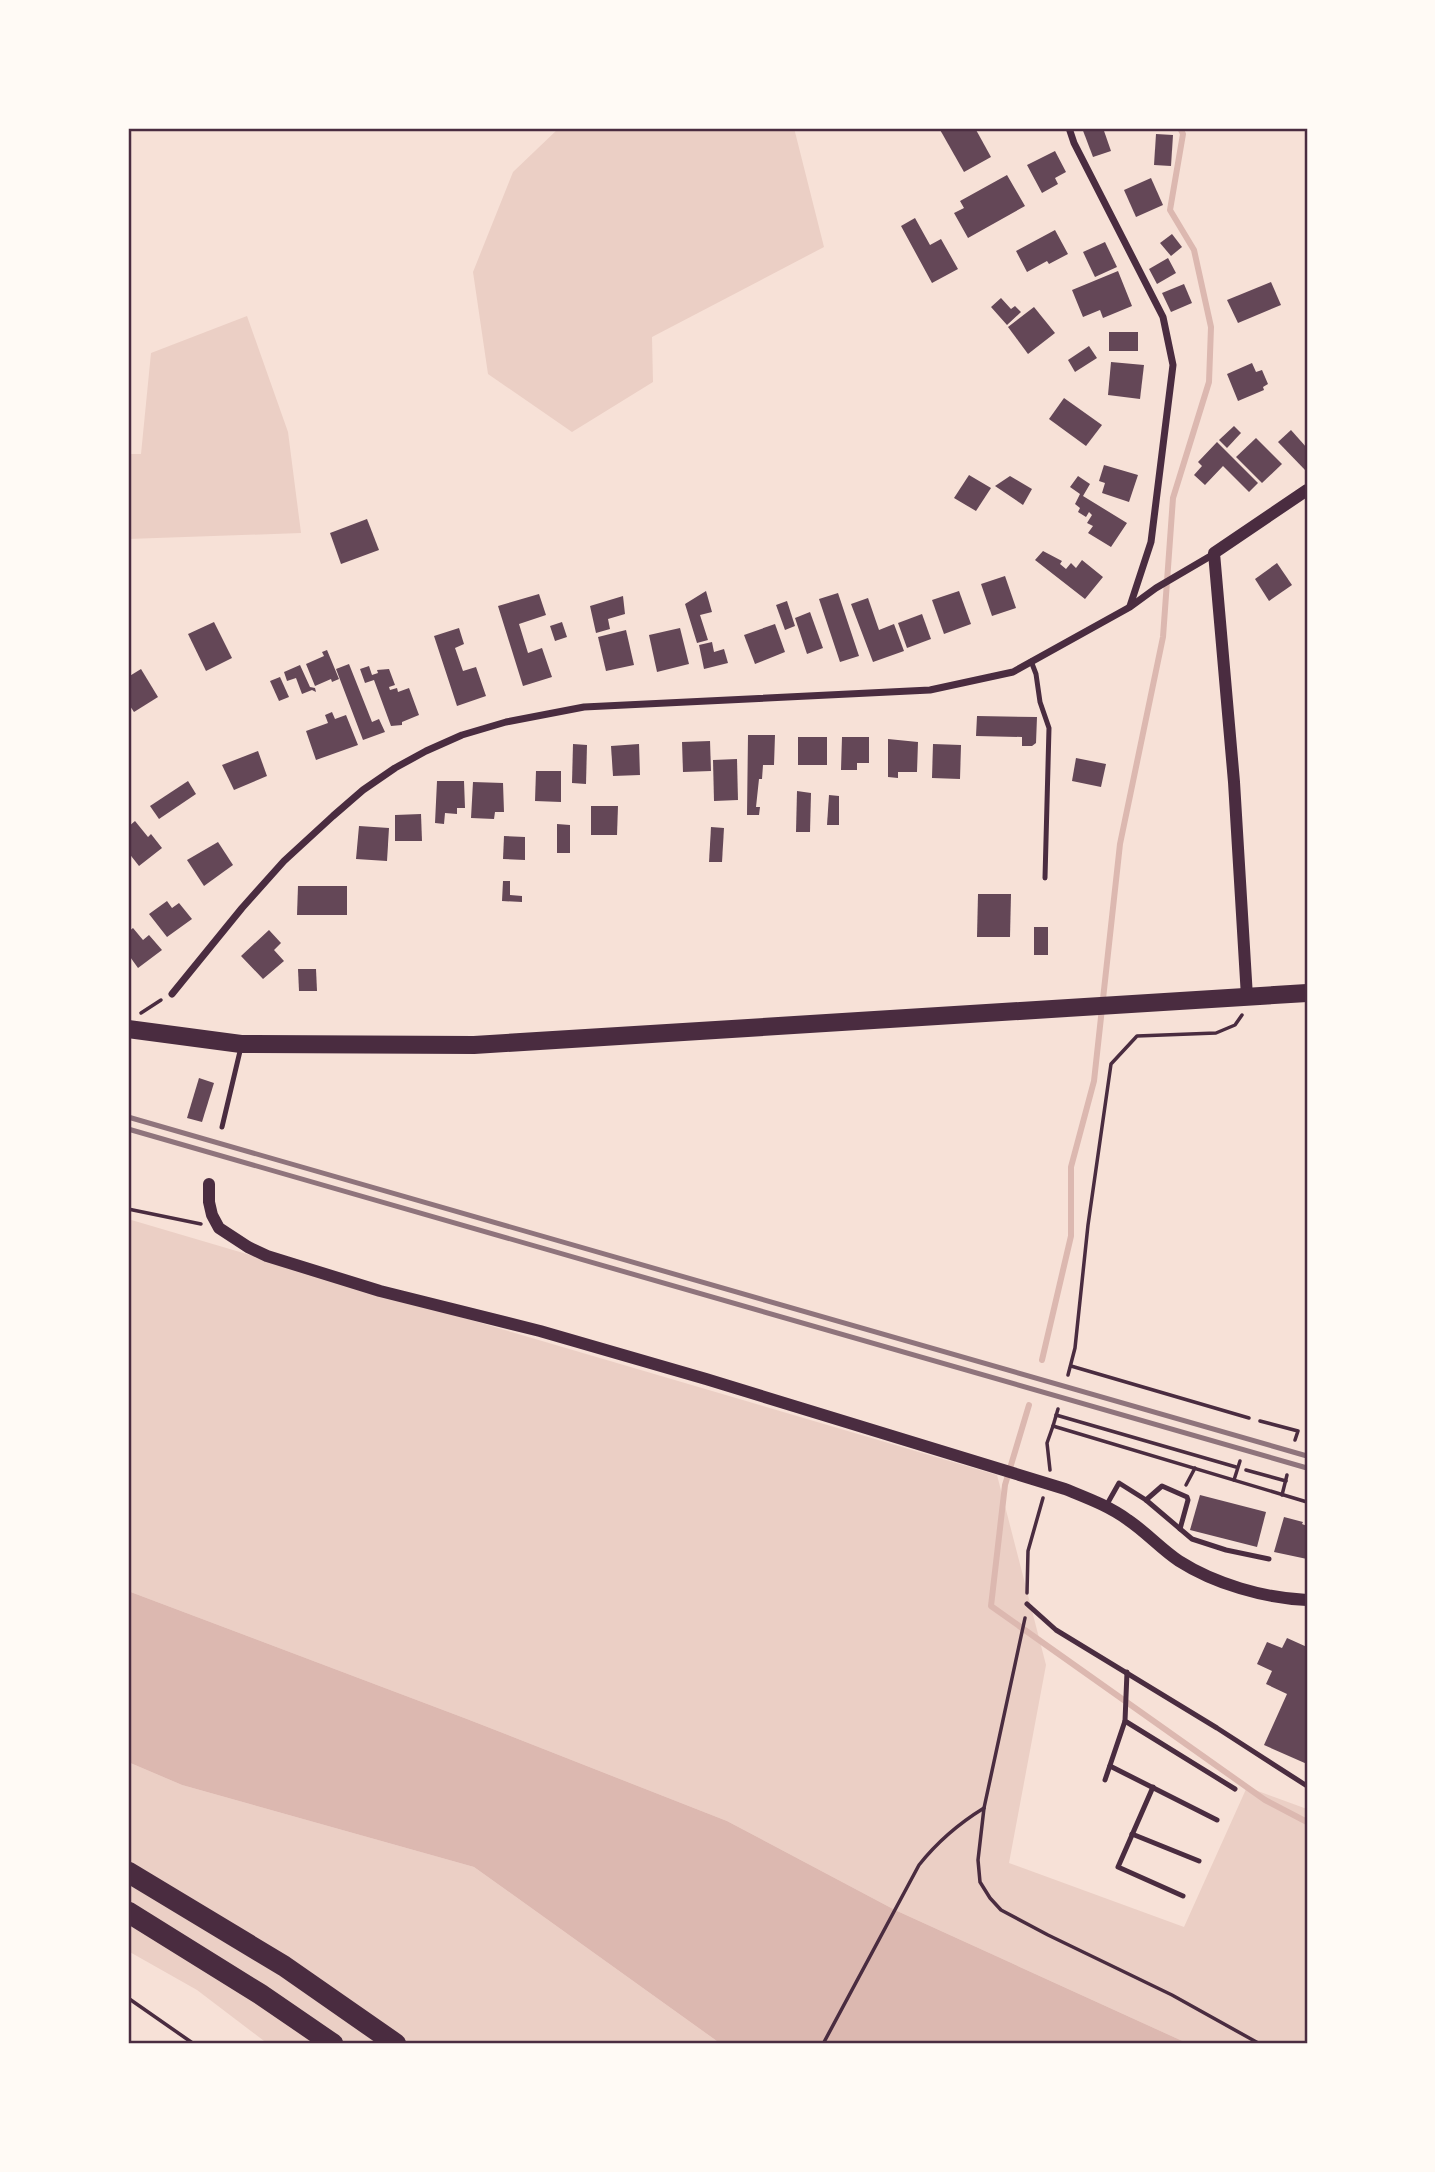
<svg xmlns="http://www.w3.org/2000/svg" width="1435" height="2172" font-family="Cabin,sans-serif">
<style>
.green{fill:#ebcfc5}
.water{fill:#dcb8b0}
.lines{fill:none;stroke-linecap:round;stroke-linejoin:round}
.stream{stroke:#dcb8b0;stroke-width:6}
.building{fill:#644757}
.path{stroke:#4a2c40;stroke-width:3.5}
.service{stroke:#4a2c40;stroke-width:5}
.minor{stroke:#4a2c40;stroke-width:7}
.tertiary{stroke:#4a2c40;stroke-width:12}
.primary{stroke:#4a2c40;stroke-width:18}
.motorway{stroke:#4a2c40;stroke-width:21}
.rail{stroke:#8f747c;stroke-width:5}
.neatline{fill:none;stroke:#4a2c40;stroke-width:2.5}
</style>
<rect width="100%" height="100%" fill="#f7e1d7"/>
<g class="green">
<path d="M559 128H794L824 247 652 337 653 382 572 432 488 374 473 272 513 172Z"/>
<path d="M247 316 288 432 301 533 128 539V454H141L151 353Z"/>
<path d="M128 1219 997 1475 1046 1665 1009 1863 1184 1927 1247 1787 1307 1809V2044H1189L895 1910 727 1821 467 1719 128 1591Z"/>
<path d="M128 1762 182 1785 474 1867 721 2044H268L197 1990 128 1951Z"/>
</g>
<path class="water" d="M128 1591 467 1719 727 1821 895 1910 1189 2044H721L474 1867 182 1785 128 1762Z"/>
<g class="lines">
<g class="stream">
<path d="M1042 1360 1071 1236V1167L1094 1081 1120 844 1163 637 1173 498 1209 382 1211 327 1194 250 1170 210 1183 134 1180 128"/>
<path d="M1029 1405 1005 1485 991 1606 1265 1800 1307 1822"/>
</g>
</g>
<g class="building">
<path d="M939 128H975L991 157 964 172Z"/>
<path d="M1082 128H1103L1111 151 1093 157Z"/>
<path d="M1156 134 1173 135 1171 166 1154 165Z"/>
<path d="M1055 151 1066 172 1055 178 1058 184 1042 193 1027 165Z"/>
<path d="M1007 175 1025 206 968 238 954 213 964 208 960 201Z"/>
<path d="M1151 178 1163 205 1136 217 1124 190Z"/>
<path d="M915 218 930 245 941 239 958 269 932 283 901 226Z"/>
<path d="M1055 230 1068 254 1049 264 1047 261 1027 272 1016 251Z"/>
<path d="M1172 234 1182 247 1171 256 1160 243Z"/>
<path d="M1105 242 1117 267 1095 277 1083 252Z"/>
<path d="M1168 258 1176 273 1157 284 1149 269Z"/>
<path d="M1118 271 1132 306 1103 318 1100 310 1083 317 1072 290Z"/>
<path d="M1271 282 1281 305 1238 323 1227 300Z"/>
<path d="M1184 284 1192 303 1171 312 1162 293Z"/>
<path d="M1001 298 1011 309 1015 306 1021 312 1007 325 991 307Z"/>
<path d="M1034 307 1055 333 1028 354 1008 327Z"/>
<rect x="1109" y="332" width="29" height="19"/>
<path d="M1089 346 1097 358 1075 372 1068 360Z"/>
<path d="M1111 362 1144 365 1140 399 1108 395Z"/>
<path d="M1252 363 1256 372 1262 370 1268 384 1263 387 1264 390 1238 401 1227 374Z"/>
<path d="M1064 398 1102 425 1086 446 1049 419Z"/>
<path d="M1234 426 1241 433 1227 448 1219 440Z"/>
<path d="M1291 430 1307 448 1306 471 1278 442Z"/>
<path d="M1256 438 1282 464 1262 483 1236 457Z"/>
<path d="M1217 442 1258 483 1249 492 1223 466 1205 485 1194 475 1202 466 1198 462Z"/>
<path d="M1104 465 1138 475 1129 502 1102 493 1105 483 1099 481Z"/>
<path d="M969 475 991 488 976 511 954 498Z"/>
<path d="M1010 476 1032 489 1023 505 995 486Z"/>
<path d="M1078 476 1090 484 1083 496 1127 523 1111 547 1088 533 1093 526 1087 523 1092 515 1089 512 1086 517 1078 512 1080 508 1075 504 1080 494 1070 487Z"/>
<path d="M367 519 379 550 341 564 330 533Z"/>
<path d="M1043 551 1062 561 1060 564 1066 569 1071 563 1076 568 1082 560 1103 577 1085 599 1035 560Z"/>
<path d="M1277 563 1292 585 1269 601 1255 579Z"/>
<path d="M1005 576 1016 608 992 616 981 584Z"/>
<path d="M706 591 712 612 700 615 708 640 697 643 685 604Z"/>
<path d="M959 591 971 624 944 634 932 600Z"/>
<path d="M838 593 859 656 840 662 819 599Z"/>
<path d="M539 594 546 615 519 624 528 653 542 648 552 677 523 686 498 606Z"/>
<path d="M623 596 625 614 608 619 610 629 596 633 590 606Z"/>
<path d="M868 598 879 630 894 624 904 651 873 662 851 604Z"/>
<path d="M787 601 795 626 785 630 776 605Z"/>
<path d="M810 612 823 648 807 654 795 618Z"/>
<path d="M922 614 931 639 907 648 898 623Z"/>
<path d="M214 622 232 658 206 671 188 634Z"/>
<path d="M562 622 567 637 555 641 550 626Z"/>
<path d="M775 624 785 652 755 664 744 635Z"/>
<path d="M459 628 464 644 455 648 463 671 476 667 486 696 457 706 434 636Z"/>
<path d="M680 628 689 664 657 672 649 635Z"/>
<path d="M626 630 634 665 606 671 598 637Z"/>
<path d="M712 642 714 652 724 649 728 663 704 669 699 645Z"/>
<path d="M327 650 339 679 332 682 331 679 315 686 306 664 324 656 322 652Z"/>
<path d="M349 664 372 722 379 719 385 732 363 740 336 669Z"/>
<path d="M300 665 310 687 315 688 316 692 312 690 302 694 296 678 287 681 284 672Z"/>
<path d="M369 666 372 675 378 673 377 670 389 669 395 685 389 687 390 690 397 688 398 692 409 688 419 715 402 722V725L391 726 374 680 365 683 360 669Z"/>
<path d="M141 669 158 697 134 712 128 703V677Z"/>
<path d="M280 677 289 697 279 701 270 681Z"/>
<path d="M332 712 335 719 346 715 358 745 316 760 306 731 328 723 325 715Z"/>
<path d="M977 716 1037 717 1036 743 1032 746H1022V737L976 736Z"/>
<path d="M748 735H775L774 765H763L762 779H759L756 807H760L759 815H747Z"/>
<rect x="798" y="737" width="29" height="28"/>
<path d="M842 737H869V763H857V770H841Z"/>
<path d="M888 739 918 742 917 772H898V778L888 777Z"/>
<path d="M710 741 711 771 683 772 682 742Z"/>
<path d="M573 744 587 745 586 784 572 783Z"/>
<path d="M639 744 640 775 613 776 611 746Z"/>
<path d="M933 744 961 745 960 779 932 778Z"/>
<path d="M258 751 267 776 234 790 222 765Z"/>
<path d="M1076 758 1106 764 1101 787 1072 781Z"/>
<path d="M737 759 738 800 714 801 713 760Z"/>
<path d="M536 771H561V802L535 801Z"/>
<path d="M188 781 196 794 159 819 150 806Z"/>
<path d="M437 781H464L465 808H457V814L445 813 444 824 435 823Z"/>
<path d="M473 782 503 783 504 812H495L494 819 471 818Z"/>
<path d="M797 791 811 793 810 832H796Z"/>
<path d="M829 795 839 796V825H827Z"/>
<path d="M591 806H618L617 835H591Z"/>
<path d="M421 814 422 841H395V815Z"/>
<path d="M135 821 148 837 151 834 162 848 139 866 128 852V827Z"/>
<path d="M557 824 570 825V853H557Z"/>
<path d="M359 826 389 828 387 861 356 859Z"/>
<path d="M711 827 724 828 722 862H709Z"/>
<path d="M504 836 525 837V860L503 859Z"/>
<path d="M218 842 233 865 204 886 187 860Z"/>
<path d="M503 881H510V895L522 896V902L502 901Z"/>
<path d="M298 886H347V915H297Z"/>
<path d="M978 894H1011L1010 937H977Z"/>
<path d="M167 901 172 908 179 903 192 919 167 937 149 914Z"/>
<rect x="1034" y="927" width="14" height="28"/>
<path d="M133 928 143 940 149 935 162 950 138 968 128 954V932Z"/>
<path d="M269 930 281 943 274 950 284 961 263 979 241 956Z"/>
<path d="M298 969H316L317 991H299Z"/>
<path d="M199 1078 214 1083 202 1122 187 1118Z"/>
<path d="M1200 1495 1266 1512 1257 1547 1190 1530Z"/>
<path d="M1284 1517 1303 1522 1302 1524 1307 1526V1559L1274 1552Z"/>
<path d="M1287 1638 1307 1647V1764L1264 1745 1287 1694 1266 1684 1272 1671 1257 1664 1267 1642 1282 1648Z"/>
</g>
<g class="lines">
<g class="path">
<path d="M141 1013 161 1000"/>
<path d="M128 1209 201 1224"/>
<path d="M1071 1366 1249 1418"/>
<path d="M1068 1375 1075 1348 1088 1225 1111 1064 1137 1036 1216 1033 1235 1025 1242 1015"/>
<path d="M1056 1415 1236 1467"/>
<path d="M1260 1421 1298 1431 1295 1440"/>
<path d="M1053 1426 1058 1409"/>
<path d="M1050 1470 1047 1443 1053 1426 1307 1502"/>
<path d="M1246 1470 1286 1481"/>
<path d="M1234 1480 1240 1461"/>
<path d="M1186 1485 1195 1468"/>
<path d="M1282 1495 1287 1475"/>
<path d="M1027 1593 1028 1551 1043 1498"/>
<path d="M1025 1618 984 1808 978 1860 980 1882 990 1898 1001 1910 1048 1935 1172 1995 1260 2044"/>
<path d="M128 1998 194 2044"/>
<path d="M823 2044 919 1865C938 1841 958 1824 984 1808"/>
</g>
<g class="service">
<path d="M1031 661 1036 674 1040 702 1049 728 1045 878"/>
<path d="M222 1127 241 1047"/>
<path d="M1146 1500 1162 1486 1187 1497 1188 1500 1180 1529"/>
<path d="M1106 1506 1119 1483 1146 1500 1192 1539 1226 1550 1269 1559"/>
<path d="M1027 1604 1056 1630 1217 1728 1307 1786"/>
<path d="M1127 1672 1125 1721 1235 1789"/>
<path d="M1110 1766 1217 1820"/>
<path d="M1105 1780 1125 1721"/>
<path d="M1153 1787 1118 1867 1183 1896"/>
<path d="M1132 1834 1199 1861"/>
</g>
<g class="minor">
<path d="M1069 128 1074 143 1163 317 1173 365 1151 542 1130 606"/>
<path d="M172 994 242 908 284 861 333 816 363 790 395 768 426 751 462 735 506 722 584 707 930 690 1013 672 1130 607 1156 588 1214 554"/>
</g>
<g class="tertiary">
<path d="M1247 997 1234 782 1214 553 1307 490"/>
<path d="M209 1184V1202L212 1215 219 1228 248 1247 267 1256 380 1291 540 1331 706 1379 1065 1489C1087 1498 1109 1506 1128 1520 1146 1532 1161 1549 1179 1561 1215 1584 1264 1598 1307 1600"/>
</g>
<path class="primary" d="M128 1029 241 1044 474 1045 1307 993"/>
<g class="motorway">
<path d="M128 1872 284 1966 396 2044"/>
<path d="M128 1912 260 1994 333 2044"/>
</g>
<g class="rail">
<path d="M128 1117 1307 1456"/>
<path d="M128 1129 1307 1468"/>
</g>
</g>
<rect width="1435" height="2172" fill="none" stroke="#fffaf5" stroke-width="259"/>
<rect x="130" y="130" width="1176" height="1912" class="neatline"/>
</svg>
